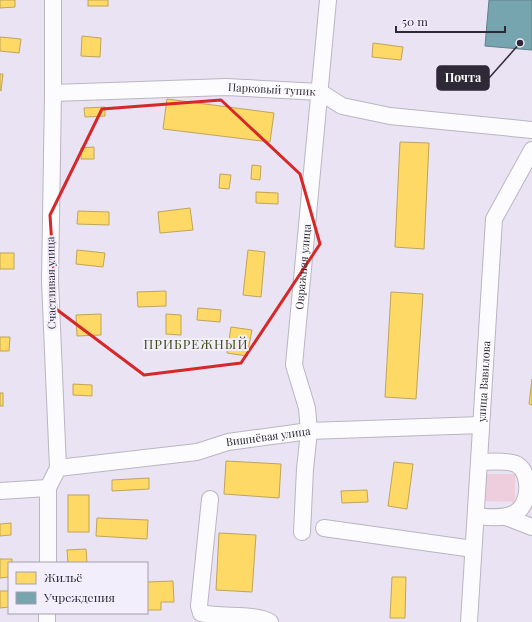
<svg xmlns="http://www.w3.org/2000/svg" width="532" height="622" font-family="'Playfair Display',serif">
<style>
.green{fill:#eecddc}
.homes{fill:#ffd966;stroke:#c0a458}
.public{fill:#76a5af;stroke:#60808b}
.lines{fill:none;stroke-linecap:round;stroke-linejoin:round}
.minor-casing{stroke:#bab5c2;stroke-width:18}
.minor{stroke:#fcfbfd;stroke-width:16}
.marked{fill:none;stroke:#d62828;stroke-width:3;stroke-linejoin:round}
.labels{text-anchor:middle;stroke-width:4;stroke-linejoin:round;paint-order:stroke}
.street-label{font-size:11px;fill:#2e2936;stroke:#f3eefc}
.quarter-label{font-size:13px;letter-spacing:1px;fill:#404d15;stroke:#f3eefc}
.leader{fill:none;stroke:#2e2936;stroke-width:1.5}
.callout-dot{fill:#2e2936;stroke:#f3eefc;stroke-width:1.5}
.callout{fill:#2e2936;stroke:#2e2936;stroke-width:1.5}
.callout-label{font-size:12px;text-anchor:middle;font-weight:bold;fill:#fff}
</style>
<rect width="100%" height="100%" fill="#e9e3f4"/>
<path class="green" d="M482 474H515V502L482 501Z"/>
<g class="homes">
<path d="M0 0H15V7L0 8Z"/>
<rect x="88" y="0" width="20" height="6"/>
<path d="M82 36 101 38 100 57 81 56Z"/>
<path d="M0 37 21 39 19 53 0 51Z"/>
<path d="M373 43 403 47 401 60 372 57Z"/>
<path d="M0 74H3L1 91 0 90Z"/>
<path d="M167 99 274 113 270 142 163 129Z"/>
<path d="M105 107V116L85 117 84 108Z"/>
<path d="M400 142 429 143 424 249 395 247Z"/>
<path d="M94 147V159H81V148Z"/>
<path d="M252 165 261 166 260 180 251 179Z"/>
<path d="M220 174 231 175 229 189 219 188Z"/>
<path d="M256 192 278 193V204L256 203Z"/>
<path d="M190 208 193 230 160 233 158 212Z"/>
<path d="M78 211 109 212V225L77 224Z"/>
<path d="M77 250 105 253 103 267 76 264Z"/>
<path d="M248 250 265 252 261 297 243 295Z"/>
<rect x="0" y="253" width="14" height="16"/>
<path d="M166 291V306L138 307 137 292Z"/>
<path d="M391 292 423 294 416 399 385 397Z"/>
<path d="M198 308 221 310 220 322 197 320Z"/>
<path d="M101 314V335L77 336 76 315Z"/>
<path d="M166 314 181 315V335L166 334Z"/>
<path d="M231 327 252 330 247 356 227 353Z"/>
<path d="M0 337H10L9 351H0Z"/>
<path d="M532 379V405L529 404Z"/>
<path d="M73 384 92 385V396L73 395Z"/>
<rect x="0" y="393" width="3" height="13"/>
<path d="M226 461 281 464 279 498 224 494Z"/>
<path d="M394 462 413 464 407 509 388 506Z"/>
<path d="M149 478V489L112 491V480Z"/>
<path d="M367 490 368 502 342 503 341 491Z"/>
<rect x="68" y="495" width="21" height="37"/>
<path d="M97 518 148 520 147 539 96 536Z"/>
<path d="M11 523V535L0 536V524Z"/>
<path d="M219 533 256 535 252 592 216 590Z"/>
<path d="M86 549 87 563H68L67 550Z"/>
<path d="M0 559H12V563H9V577L0 578Z"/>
<path d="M392 577H406L405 618H390Z"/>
<path d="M173 581 174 602H161V610H147V582Z"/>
<path d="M0 591H9V607L0 608Z"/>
</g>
<path class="public" d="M489 0H532V50L485 46Z"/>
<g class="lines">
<g class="minor-casing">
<g id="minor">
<path id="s1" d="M53 93 226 87 320 92 342 106 390 116 532 130"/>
<path id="s2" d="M58 468 197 452 228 442 309 431 481 425"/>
<path d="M0 491 48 488"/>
<path d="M210 499 199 606 201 613C220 618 256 613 270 622"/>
<path d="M476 516C488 517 502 519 513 514 531 507 532 472 516 464 507 460 489 462 479 462"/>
<path d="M506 517 532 527"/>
<path d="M324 528 473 549"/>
<path id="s3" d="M302 532 305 469 309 431 307 408 294 365 328 0"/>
<path d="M48 563V488L58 468 50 281 53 93V0"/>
<path d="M47 622V613"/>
<path id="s4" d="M469 622 494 219 532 150"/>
</g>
</g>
<use href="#minor" class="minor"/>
</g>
<path class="marked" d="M221 100 300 174 320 244 241 363 144 375 56 309 50 215 102 109Z"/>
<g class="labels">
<g class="street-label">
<text dy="4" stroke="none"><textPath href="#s1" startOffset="219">Парковый тупик</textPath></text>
<text dy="4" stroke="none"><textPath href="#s3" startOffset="268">Овражная улица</textPath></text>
<text transform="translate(51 283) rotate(-91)" y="4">Счастливая улица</text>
<text dy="4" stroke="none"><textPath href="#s4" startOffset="241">улица Вавилова</textPath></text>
<text dy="4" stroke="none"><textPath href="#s2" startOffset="213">Вишнёвая улица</textPath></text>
</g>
<g class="quarter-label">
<text x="196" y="349">ПРИБРЕЖНЫЙ</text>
</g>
</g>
<path class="leader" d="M520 43L489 78"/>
<circle class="callout-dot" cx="520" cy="43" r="4"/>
<rect class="callout" x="437" y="66" width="52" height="24" rx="4"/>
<g class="callout-label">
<text x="463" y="82">Почта</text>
</g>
<rect x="8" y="562" width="140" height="52" fill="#f3eefc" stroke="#a49fad"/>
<rect x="16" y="572" width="20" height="12" fill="#ffd966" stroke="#a49fad"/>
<text x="44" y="582" font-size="12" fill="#2e2936">Жильё</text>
<rect x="16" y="592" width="20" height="12" fill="#76a5af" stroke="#a49fad"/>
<text x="44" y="602" font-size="12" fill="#2e2936">Учреждения</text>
<path d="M396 26v6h109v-6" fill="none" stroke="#2e2936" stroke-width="2"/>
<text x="402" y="26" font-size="12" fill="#2e2936" stroke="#f3eefc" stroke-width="3" paint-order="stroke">50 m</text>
</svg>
